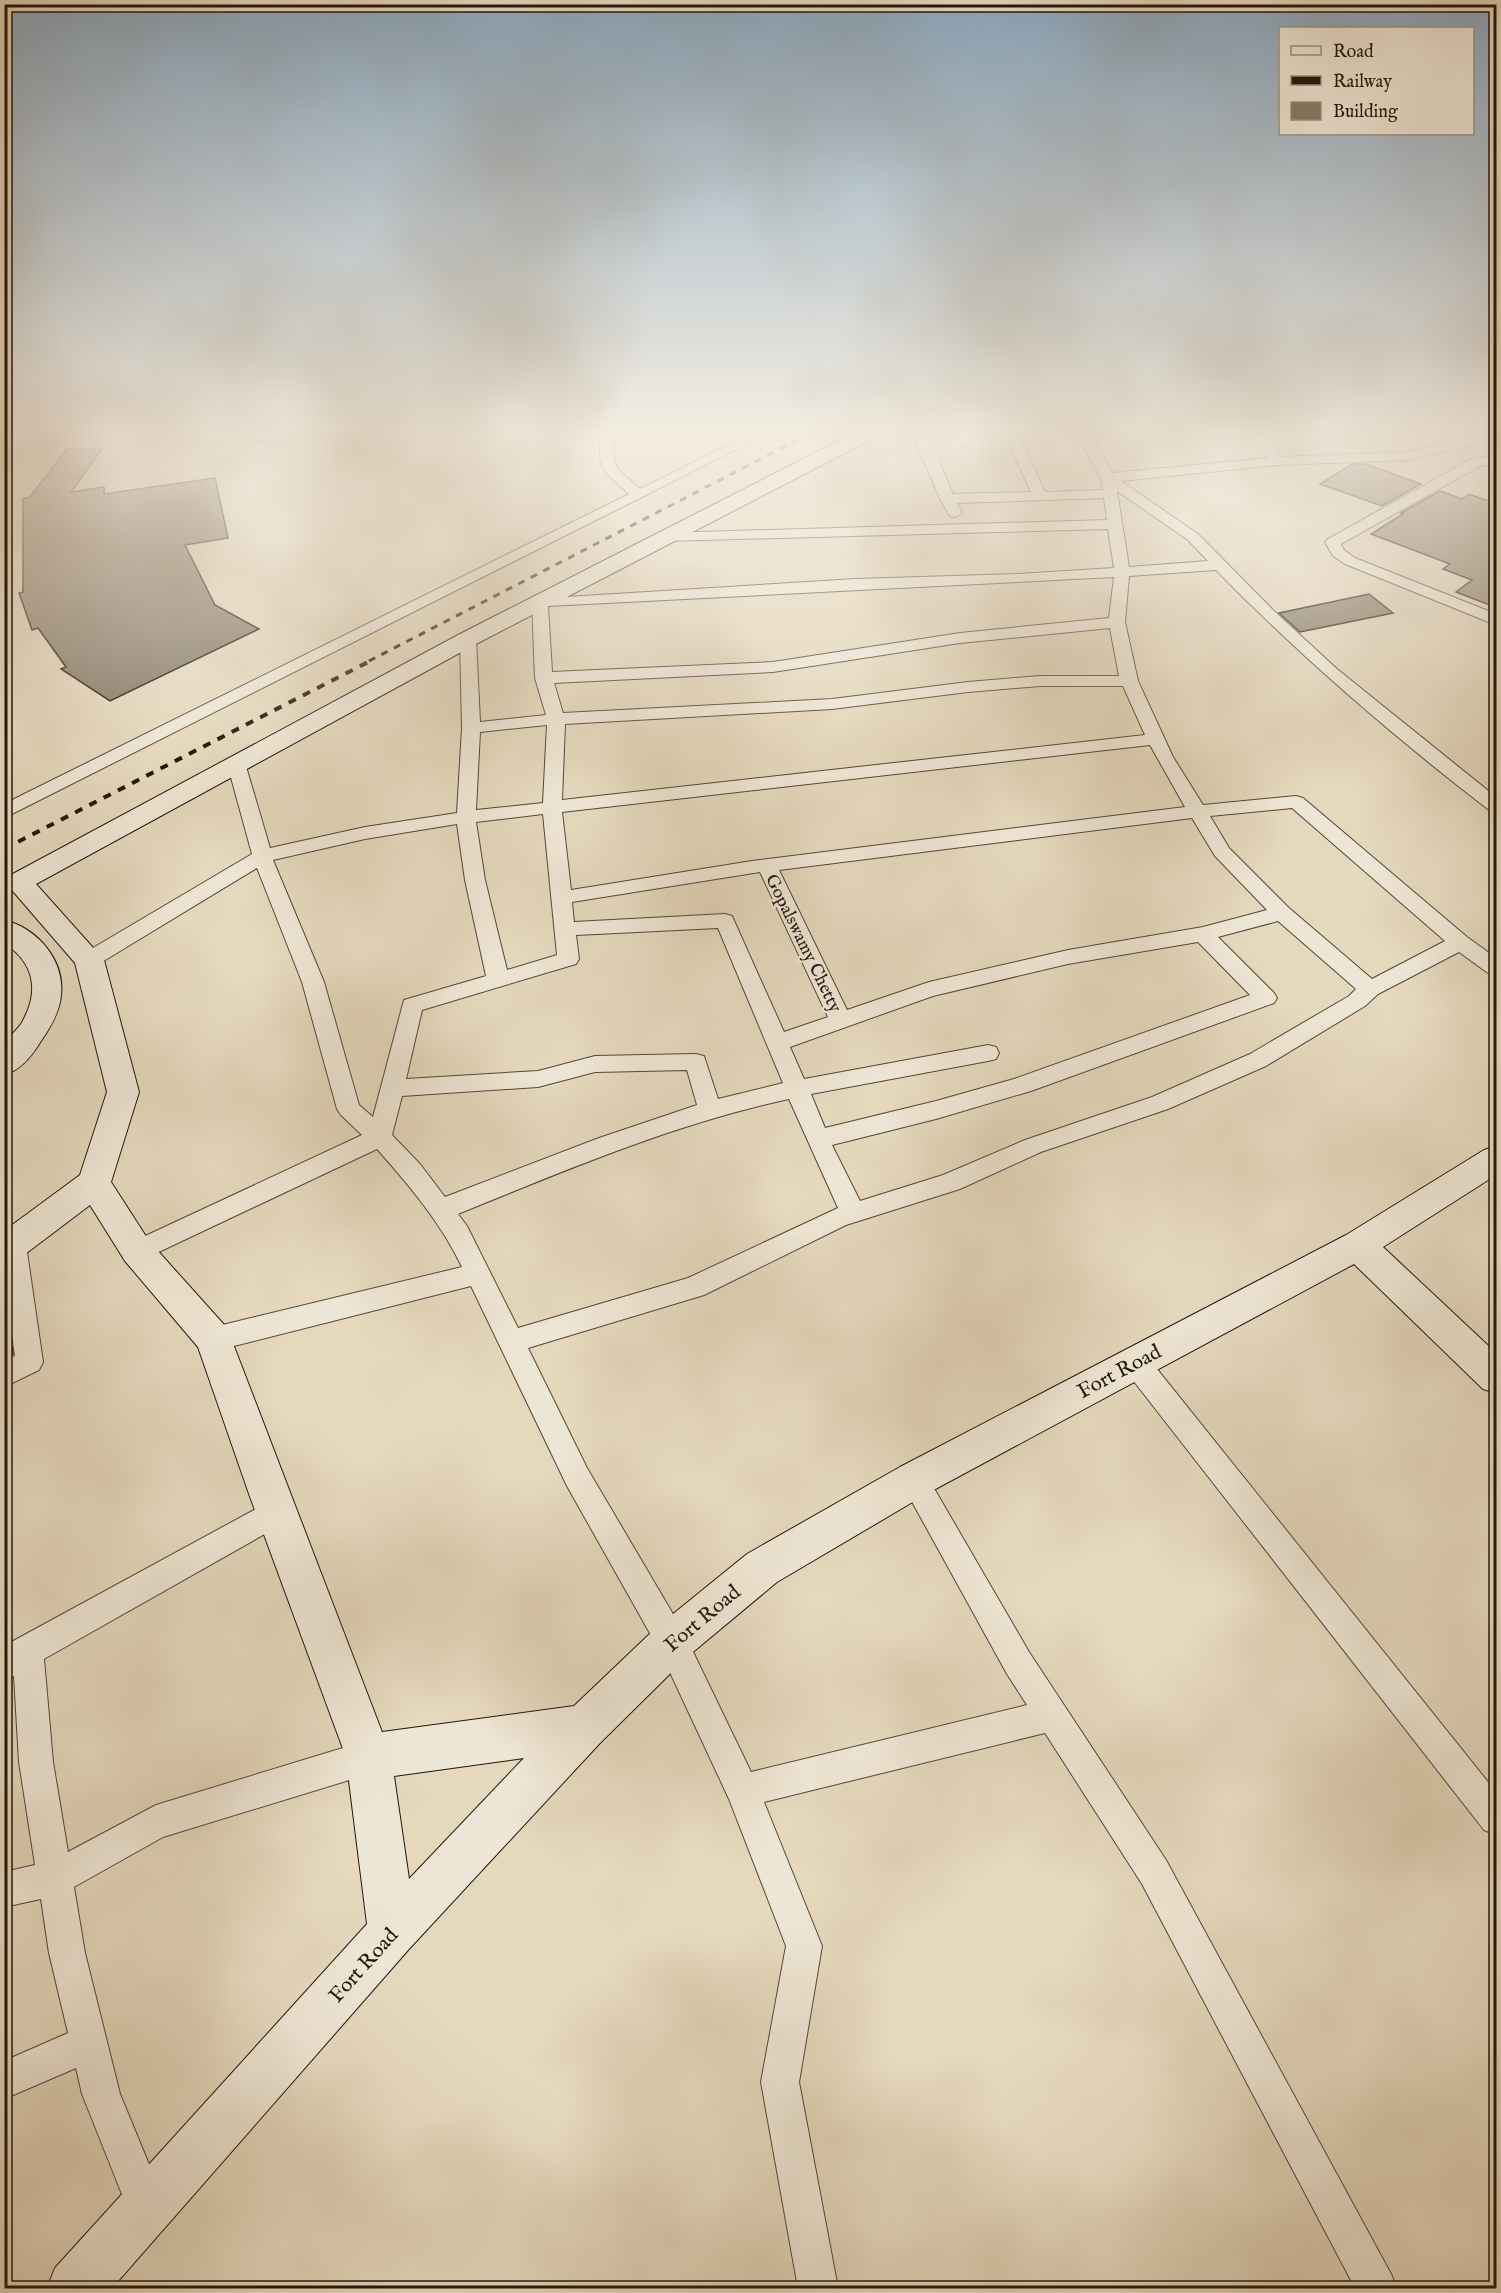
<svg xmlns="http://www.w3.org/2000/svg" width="1501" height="2293" font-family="'IM FELL English',serif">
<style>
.building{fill:#877b68;stroke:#22170c;stroke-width:1.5}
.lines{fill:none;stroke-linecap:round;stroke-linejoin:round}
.street-casing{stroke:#534738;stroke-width:2}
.secondary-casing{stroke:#22170c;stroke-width:2}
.street{fill:#eee6d4;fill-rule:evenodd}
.secondary{fill:#eee6d4;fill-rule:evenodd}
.rail-far1{stroke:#22170c;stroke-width:3;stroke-dasharray:7 7;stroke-linecap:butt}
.rail{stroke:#22170c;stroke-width:4;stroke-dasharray:8 8;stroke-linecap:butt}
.labels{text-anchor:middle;stroke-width:4.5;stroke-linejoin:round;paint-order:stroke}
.street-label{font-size:18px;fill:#22170c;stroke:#eee6d4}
.near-street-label{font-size:21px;fill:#22170c;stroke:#eee6d4}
</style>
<rect width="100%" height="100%" fill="#e5d8bd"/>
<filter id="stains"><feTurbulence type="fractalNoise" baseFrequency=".00333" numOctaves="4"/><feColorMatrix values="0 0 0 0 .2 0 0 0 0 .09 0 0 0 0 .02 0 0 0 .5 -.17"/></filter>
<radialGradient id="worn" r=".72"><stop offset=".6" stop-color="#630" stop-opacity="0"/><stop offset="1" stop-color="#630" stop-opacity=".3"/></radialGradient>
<g class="building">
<path d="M67 449H102L71 492 104 487V494L215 478 228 538 185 545 215 605 259 629 110 701 61 669 66 667 38 628 32 630 19 593 23 592V498H29Z"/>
<path d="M1352 464H1366L1421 484 1382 506 1320 484Z"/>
<path d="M1440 491 1462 499 1469 494 1497 504V608L1456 592 1472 580 1443 569 1450 564 1371 534 1403 514 1401 513Z"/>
<path d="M1369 594 1393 613 1300 632 1279 613Z"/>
<path d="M4 1298 13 1354 4 1358Z"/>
</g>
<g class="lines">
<g class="street-casing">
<g id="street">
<path d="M40 433H54L53 436 357 433 351 437 237 442 49 444 44 443 39 436Z"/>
<path d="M601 433H615C611 470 614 465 640 489L752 433H769L4 818V804L629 494C602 469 597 471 601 433Z"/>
<path d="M912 433H926L935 450 940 449 968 433H985L948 456 938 458 953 494 1031 492 1004 433H1018L1045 492 1103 490 1101 478 1076 433H1090L1112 473 1268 458 1252 433H1265L1281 457 1409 452 1486 433H1496V439L1409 460 1277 465 1121 481 1198 534 1273 610 1337 669 1496 797V812L1489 810C1393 736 1301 657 1216 570L1129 576 1125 622 1138 681 1173 757 1203 805 1296 796 1303 798 1467 937 1496 958V975L1488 973 1459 952 1378 994 1365 1006 1266 1066 1168 1109 1041 1152 960 1189 846 1225 704 1295 528 1348 587 1468 683 1631 751 1772 1027 1705 1007 1674 900 1480 904 1471 914 1467 924 1471 1029 1652 1166 1860 1391 2274 1397 2288H1355L1142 1884 1045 1733 764 1802 822 1946 799 2082 838 2288H798L761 2082 786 1946 729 1799 661 1653 567 1486 471 1286 214 1351 205 1347 201 1339 205 1331 214 1327 462 1267C441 1223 409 1185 377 1149L146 1258 137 1261 128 1258 124 1251 128 1244 362 1135 341 1115 337 1109 302 982 257 868 97 965 89 967 81 965 78 960 81 955 252 854 227 763 230 759H242L245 763 270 848 365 827 457 813 462 728 460 639 468 634 476 639 480 722 546 715 535 678 532 602 534 599 855 579 1018 574 1114 568 1108 529 666 541 659 537 666 533 1107 520 1104 498 957 503 962 513 955 517 950 516 940 499ZM1117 491 1188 540 1208 561 1129 567ZM1114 577 1109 618 960 633 773 662 552 672 548 606ZM1110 628 1119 676H1040L968 682 832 699 563 713 554 683 773 672 960 643ZM1040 686H1123L1145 735 562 800 565 724 832 709 968 692ZM547 725 543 803 476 810 480 732ZM1150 745 1185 807 752 861 571 890 562 812ZM1292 808 1445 941 1372 979 1289 908 1229 848 1210 816ZM543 814 557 955 507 970 485 880 476 822ZM1192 818 1215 856 1267 910 1203 927 1068 950 929 982 847 1010 779 870ZM457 824 465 880 486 976 404 1000 373 1117 359 1105 324 982 273 860 365 839ZM760 872 828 1017 784 1032 732 916 725 914 574 922 572 902ZM1278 921 1356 989 1349 996 1250 1054 1152 1097 1025 1140 943 1175 860 1201 832 1145 936 1119 1031 1091 1274 1003 1277 998 1274 993 1218 937ZM718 928 783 1083 718 1099 704 1056 696 1054 595 1056 538 1071 406 1079 422 1010 576 964 579 959 576 935ZM1198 942 1250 995 1014 1079 936 1101 825 1128 811 1094 988 1061 996 1059 999 1053 996 1047 988 1045 804 1079 790 1047 933 996 1068 964ZM687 1070 697 1105 599 1138 445 1197 420 1164 392 1135 402 1096 538 1087 595 1072ZM789 1099 838 1208 688 1278 518 1328 467 1226 458 1214C566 1170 674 1124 789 1099Z"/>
<path d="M1496 455V463L1480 466 1341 544 1344 550 1355 558 1496 614V625L1345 564 1333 556 1325 542 1328 539 1471 459Z"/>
<path d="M13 1235 22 1238 26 1245 43 1362 39 1370 4 1387V1361L15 1356 4 1278V1238Z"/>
<path d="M1135 1350 1145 1354 1496 1792V1835L1484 1830 1125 1370 1121 1362 1125 1354Z"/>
<path d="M276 1498 286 1502 291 1512 286 1522 44 1659 53 1762 68 1852 156 1805 369 1740 381 1745 386 1757 381 1769 369 1774 163 1837 74 1887 85 1953 120 2094 167 2208 161 2222 147 2228 133 2222 82 2094 76 2068 4 2099V2061L68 2033 49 1953 41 1899 4 1907V1872L35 1865 19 1762 14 1676 4 1680V1646Z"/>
</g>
</g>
<g class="secondary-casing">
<g id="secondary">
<path d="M854 433H878L876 437 476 644 36 884 104 960 139 1092 111 1182 149 1241 227 1328 382 1732 574 1706 657 1627 747 1554 900 1467 1346 1235 1484 1150 1496 1146V1175L1383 1247 1496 1353V1393L1483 1389 1354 1264 928 1493 777 1582 687 1657 600 1743 409 1949 112 2288H47L55 2268 367 1924 346 1757 249 1494 198 1347 125 1261 90 1205 16 1261 4 1265V1231L80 1175 107 1092 75 963 5 882 9 876 460 634ZM524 1758 409 1879 394 1776Z"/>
<path d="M4 920C37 928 65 960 61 995 60 1012 50 1028 41 1041 32 1056 21 1070 4 1075 4 1066 3 1056 4 1047 6 1039 16 1031 21 1024 40 992 35 963 4 943Z"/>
</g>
</g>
<use href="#street" class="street"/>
<use href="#secondary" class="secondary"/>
<path class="rail-far1" d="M369 661 811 433"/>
<path class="rail" d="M4 849 372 660"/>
</g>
<linearGradient id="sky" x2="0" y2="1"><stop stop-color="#8ca8bf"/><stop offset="0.57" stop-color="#f3ede1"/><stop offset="1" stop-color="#f3ede1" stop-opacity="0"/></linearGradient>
<rect width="1501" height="754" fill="url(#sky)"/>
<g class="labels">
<g class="street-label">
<text transform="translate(804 943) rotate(64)" y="6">Gopalswamy Chetty</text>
</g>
<g class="near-street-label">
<text transform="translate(1119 1371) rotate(-28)" y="7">Fort Road</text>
<text transform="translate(702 1618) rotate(-40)" y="7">Fort Road</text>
<text transform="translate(363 1965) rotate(-48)" y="7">Fort Road</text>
</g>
</g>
<rect width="1501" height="2293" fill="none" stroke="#e5d8bd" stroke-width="24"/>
<rect x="6" y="6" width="1489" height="2281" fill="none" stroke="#22170c" stroke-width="3"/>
<rect x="12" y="12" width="1477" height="2269" fill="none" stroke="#22170c" stroke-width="1.5"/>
<rect x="1279" y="27" width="195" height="108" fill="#eee6d4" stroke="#9c9384" stroke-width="1.5"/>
<rect x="1291" y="46" width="30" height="9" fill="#eee6d4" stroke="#9c9384" stroke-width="1.5"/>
<text x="1333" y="57" font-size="18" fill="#22170c">Road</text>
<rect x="1291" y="76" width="30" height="9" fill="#22170c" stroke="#9c9384" stroke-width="1.5"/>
<text x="1333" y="87" font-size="18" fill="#22170c">Railway</text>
<rect x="1291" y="102" width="30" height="18" fill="#877b68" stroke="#9c9384" stroke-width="1.5"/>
<text x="1333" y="117" font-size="18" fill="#22170c">Building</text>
<rect width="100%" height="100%" filter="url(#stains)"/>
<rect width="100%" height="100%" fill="url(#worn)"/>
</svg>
